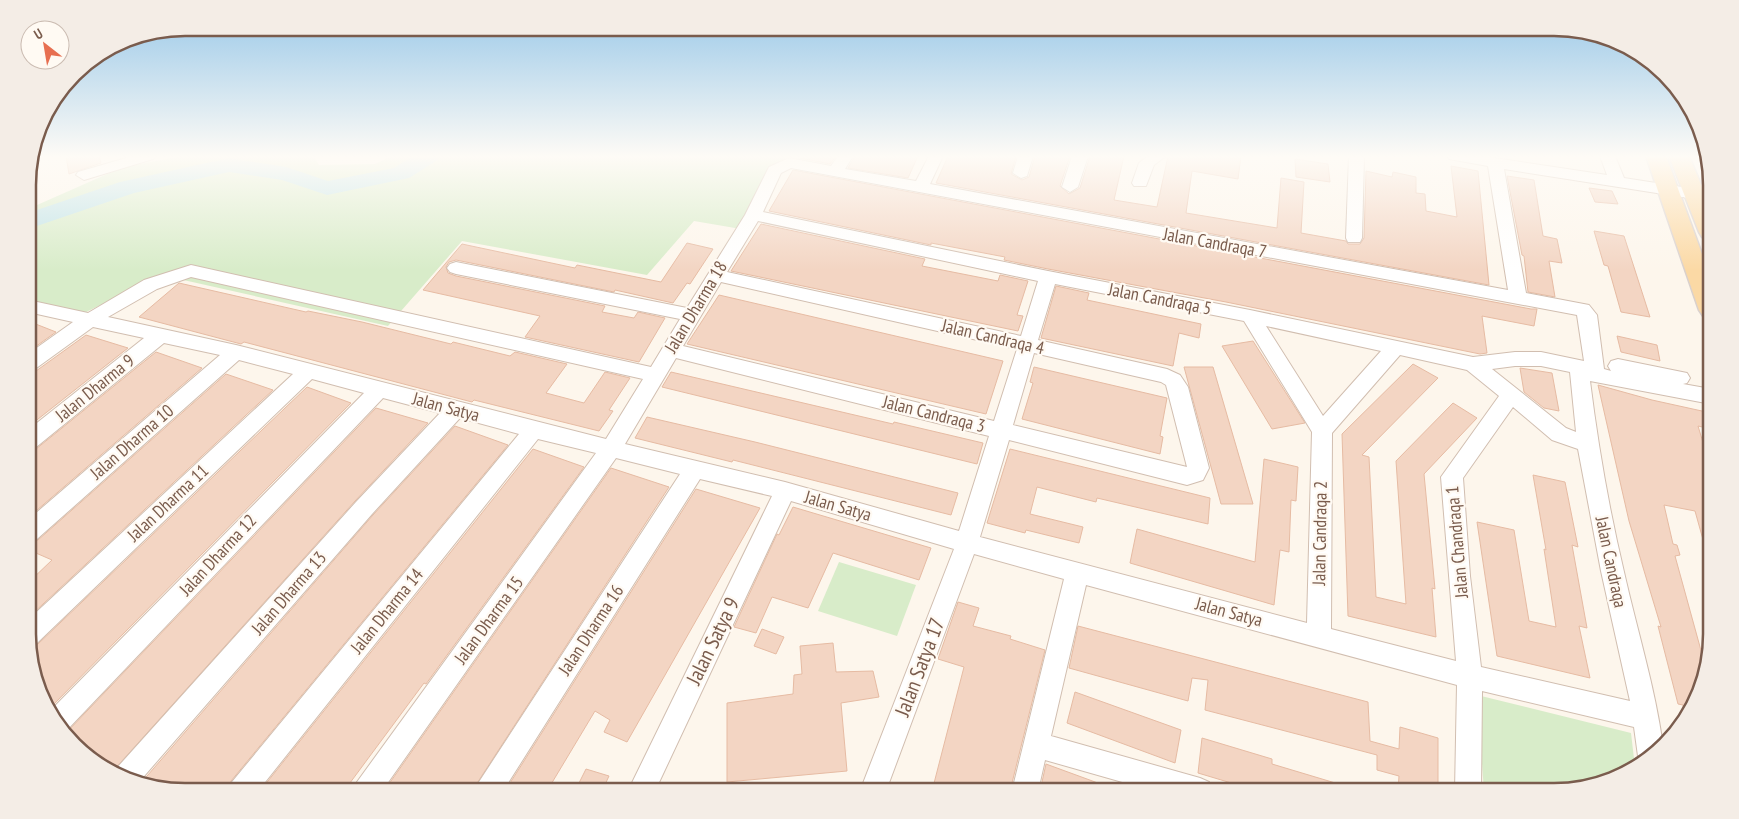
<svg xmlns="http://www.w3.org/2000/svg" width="1739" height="819" font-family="'PT Sans Narrow',sans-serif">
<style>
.green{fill:#d8ecc9}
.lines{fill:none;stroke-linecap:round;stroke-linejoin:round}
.river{fill:#bfe3e8;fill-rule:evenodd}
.building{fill:#f3d5c3;stroke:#e6bba3}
.minor-casing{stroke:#d1beb0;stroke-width:2}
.major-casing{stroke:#dad1cd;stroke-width:3}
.minor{fill:#fff;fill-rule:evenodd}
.major{fill:#fbd9a5;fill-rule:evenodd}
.labels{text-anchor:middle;stroke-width:4.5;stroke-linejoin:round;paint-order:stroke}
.street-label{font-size:18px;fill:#7a5c4d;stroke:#fffaf3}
.near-street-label{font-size:21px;fill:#7a5c4d;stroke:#fffaf3}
.rim{fill:none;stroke:#7a5c4d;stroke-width:2.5}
</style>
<rect width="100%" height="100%" fill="#fdf6ec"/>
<g class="green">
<path d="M183 156H314L319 165 375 164 392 156H785L741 229 694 221 647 275 462 241 388 326 161 275 72 319 28 304V209L123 167Z"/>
<path d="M839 562 916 585 897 636 818 611Z"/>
<path d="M1477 695 1631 733 1635 767 1564 791H1484Z"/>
</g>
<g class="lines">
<path class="river" d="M413 156H439L436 161 409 178 327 195 282 180 229 172 134 193 28 229V213L120 182 229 158 286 167 328 181 394 168Z"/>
</g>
<g class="building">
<path d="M66 156H99L101 163 69 174Z"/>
<path d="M802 156H836L830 164 800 158Z"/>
<path d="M855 156H918L908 178 848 168Z"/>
<path d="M948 156H1016L1011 174 1022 180 1029 177 1035 156H1070L1060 186 1069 194 1080 188 1090 156H1124L1114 200 1157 207 1168 156H1241L1238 179 1192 171 1186 213 1277 228 1281 178 1304 182 1301 233 1346 241 1348 244H1360L1364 238 1366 171 1392 177 1393 172 1416 177V193L1425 194 1426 211 1457 217 1451 166 1478 171 1489 285 936 183Z"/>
<path d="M1295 159 1328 164 1330 182 1296 177Z"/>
<path d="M793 170 1531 309H1537L1534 326 1482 316 1487 353 1480 354 1226 302 1048 269 1004 260 1005 257 931 243V245L769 211Z"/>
<path d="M1507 176 1534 180 1543 236 1557 239 1562 263 1549 261 1555 297 1528 292 1524 256 1522 255Z"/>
<path d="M1589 188 1612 191 1618 204 1595 202Z"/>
<path d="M761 224 925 259 922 266 998 281 1000 275 1028 281 1017 315 1023 316 1018 331 731 271Z"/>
<path d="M1594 231 1624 236 1650 317 1621 312 1608 266 1604 265Z"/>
<path d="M687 243 713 249 690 284 687 283 673 303 615 290 614 292 456 260 449 262 446 267 448 273 456 276 605 306 602 312 634 318 638 312 665 318 639 362 525 337 540 316 423 290 462 244 575 268 577 265 661 282Z"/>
<path d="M179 283 306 312 308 311 362 322 451 344 453 342 510 356 515 352 567 364 546 393 584 403 605 372 630 378 609 410 613 411 599 431 474 400 472 402 244 342 241 344 139 317Z"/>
<path d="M1056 286 1089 293 1087 300 1201 324 1199 338 1179 333 1173 366 1041 338Z"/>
<path d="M719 295 1003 361 986 414 687 344Z"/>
<path d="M28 321 56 332 28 352Z"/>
<path d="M86 335 128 348 28 427V373L36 371Z"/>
<path d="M1617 336 1657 345 1660 361 1621 352Z"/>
<path d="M1253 341 1286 393 1305 423 1272 429 1222 346Z"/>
<path d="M156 352 202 368 29 517 28 452 36 449Z"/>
<path d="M1413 364 1438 378 1362 455 1369 457 1376 597 1406 604 1396 461 1453 403 1477 418 1424 474 1435 589 1432 588 1436 637 1348 616 1342 434Z"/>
<path d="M1034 367 1167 398 1160 436 1163 437 1160 454 1022 419 1033 383 1030 382Z"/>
<path d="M1184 367H1213L1253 504H1221Z"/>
<path d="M1520 368 1552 373 1559 411 1544 408 1524 392Z"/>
<path d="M671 372 893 424 894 422 983 443 977 464 662 387Z"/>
<path d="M226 374 273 390 29 617V582L52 560 29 550V543L38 540Z"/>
<path d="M1598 385 1652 400 1711 413V429L1698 426 1708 459H1711V553L1707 554 1695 511 1664 505 1673 544 1677 545 1680 555 1675 556 1705 665 1699 694 1685 718 1683 705 1678 704 1658 626 1661 627 1629 521Z"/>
<path d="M307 387 351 403 51 707 29 654V648L38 644Z"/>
<path d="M376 408 428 423 355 501 113 771 64 732H67Z"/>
<path d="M647 417 755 442 958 493 951 515 733 460 732 462 635 438Z"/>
<path d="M455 426 508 445 231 781 226 791 186 792 141 783 373 515Z"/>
<path d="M533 449 584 467 426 684 424 683 344 791H260Z"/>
<path d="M1010 449 1210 498 1208 524 1097 498 1096 502 1037 487 1030 514 1083 527 1079 543 1026 530 1025 533 987 523Z"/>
<path d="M1264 459 1298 467 1296 501 1291 500 1289 552 1280 550 1274 605 1130 563 1137 529 1255 562Z"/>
<path d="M611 468 669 487 472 791H384Z"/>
<path d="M1533 475 1565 482 1578 547 1572 545 1587 628 1579 626 1590 678 1497 656 1477 522 1514 530 1529 621 1556 627 1544 549 1546 550Z"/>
<path d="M696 489 760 508 627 742 604 732 610 720 595 711 547 791H505Z"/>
<path d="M793 507 931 548 919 580 833 553 808 608 772 597 756 633 734 627 777 534 779 535Z"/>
<path d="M958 602 979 608 973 626 1011 636 1010 639 1045 650 1010 791H932L964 667 938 659Z"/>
<path d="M1078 626 1368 702 1370 741 1399 749 1400 727 1438 738V791H1398L1399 776 1377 770V755L1205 710 1208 680 1192 678 1188 701 1069 668Z"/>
<path d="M762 629 784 637 776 654 754 646Z"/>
<path d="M833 643 836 672 873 671 879 697 841 703 847 771 727 782V703L793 694 794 675 802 674 800 646Z"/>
<path d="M1075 692 1181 730 1175 763 1067 723Z"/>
<path d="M1202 738 1272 759V764L1352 788V791H1258L1198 773Z"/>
<path d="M1046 764 1117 790V791H1040Z"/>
<path d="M586 769 609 776 602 791H575Z"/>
</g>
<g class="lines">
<g class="minor-casing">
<g id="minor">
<path d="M133 156H156L153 159 84 180 76 175 78 172Z"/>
<path d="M838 156H853L845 169 916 181 929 156H943L930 184 1508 290 1488 166 1449 159 1447 156H1481L1607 175 1600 156H1615L1624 178 1701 190 1703 194 1701 198 1695 199 1504 169 1526 293 1589 305 1597 315 1604 369 1611 371 1608 366 1611 361 1618 359 1687 373 1690 378 1687 383 1683 384 1711 389V404L1590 381C1598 445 1609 509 1624 572 1637 630 1655 687 1663 746L1642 765 1638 756 1634 727 1482 691 1481 791H1455L1457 685 1086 585 1051 736 1200 778 1209 782 1213 791H1154L1045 760 1038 791H1012L1064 579 974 554 886 791H860L954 549 791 501 655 791H628L772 496 700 479 503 791H475L479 782 680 474 616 458 382 791H353L357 782 596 453 538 439 258 791H228L232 782 519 434 460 418 372 514 139 782 125 779 115 770 356 502 440 413 383 398 66 731 60 729 52 709 364 393 312 379 37 643 29 646V619L293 374 239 360 37 539 29 541V519L220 355 164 343 35 448 28 450V430L144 338 93 327 35 369 28 371V354L73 322 28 312V300L88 313 144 280 191 265 651 367 680 319 456 274 450 272 447 268 450 264 456 262 687 308 745 215 769 167 789 158 831 166ZM791 168 1577 315 1584 361 1541 352H1515L1473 357 1250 310 1048 271 763 212 781 173ZM758 221 1038 281 1021 336 727 272ZM191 277 643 379 606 439 236 345 108 317 157 289ZM721 282 1017 349 994 421 683 346ZM1055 284 1244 321 1312 432 1307 623 980 537 1009 440 1187 485 1203 480 1209 468 1188 387 1180 375 1167 369 1038 340ZM1266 326 1381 351 1323 416ZM1034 353 1161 382 1166 385 1187 467 1013 425ZM1400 355 1467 370 1499 396 1441 477 1456 661 1331 629 1332 433ZM676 358 989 436 959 531 785 482 625 444ZM1515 366H1541L1570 372 1576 432 1566 428 1492 369ZM1513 407 1552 440 1578 449 1601 571 1630 701 1481 667 1470 576 1463 478Z"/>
<path d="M1018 156H1033L1027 176 1021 178 1013 173Z"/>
<path d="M1072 156H1088L1078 187 1070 192 1062 187Z"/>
<path d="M1148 156H1166L1154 165 1146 186H1134L1132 183 1139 163Z"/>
<path d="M1349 156H1364L1362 238 1360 242H1348L1346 238Z"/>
</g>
</g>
<g class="major-casing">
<g id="major">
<path d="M1646 156H1666L1710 276 1711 318 1703 316 1699 310Z"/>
<path d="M1669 156H1689L1710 206V239L1702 237 1699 232Z"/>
</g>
</g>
<use href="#minor" class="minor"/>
<use href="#major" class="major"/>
</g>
<linearGradient id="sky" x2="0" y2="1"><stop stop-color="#97c7e8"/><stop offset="0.58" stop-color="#fefbf6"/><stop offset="1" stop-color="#fefbf6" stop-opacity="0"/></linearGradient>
<rect width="1739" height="270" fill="url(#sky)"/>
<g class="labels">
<g class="street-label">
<text transform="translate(1215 243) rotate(10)" y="6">Jalan Candraqa 7</text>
<text transform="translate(1160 299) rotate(11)" y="6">Jalan Candraqa 5</text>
<text transform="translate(696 307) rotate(-59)" y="6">Jalan Dharma 18</text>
<text transform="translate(993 337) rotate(13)" y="6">Jalan Candraqa 4</text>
<text transform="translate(95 388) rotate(-39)" y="6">Jalan Dharma 9</text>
<text transform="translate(446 407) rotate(15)" y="6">Jalan Satya</text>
<text transform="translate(934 414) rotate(14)" y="6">Jalan Candraqa 3</text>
<text transform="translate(132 442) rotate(-41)" y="6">Jalan Dharma 10</text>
<text transform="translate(168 503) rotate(-43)" y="6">Jalan Dharma 11</text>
<text transform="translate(838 506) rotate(16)" y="6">Jalan Satya</text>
<text transform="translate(1320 533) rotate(-89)" y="6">Jalan Candraqa 2</text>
<text transform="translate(1457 542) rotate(-95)" y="6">Jalan Chandraqa 1</text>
<text transform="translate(218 555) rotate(-47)" y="6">Jalan Dharma 12</text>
<text transform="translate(1611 562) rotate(78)" y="6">Jalan Candraqa</text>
<text transform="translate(289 593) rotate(-49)" y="6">Jalan Dharma 13</text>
<text transform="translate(387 611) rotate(-51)" y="6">Jalan Dharma 14</text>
<text transform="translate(1229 612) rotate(15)" y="6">Jalan Satya</text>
<text transform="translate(489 620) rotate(-54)" y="6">Jalan Dharma 15</text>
<text transform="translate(591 630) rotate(-57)" y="6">Jalan Dharma 16</text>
</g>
<g class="near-street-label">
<text transform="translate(713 641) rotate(-64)" y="7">Jalan Satya 9</text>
<text transform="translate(920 667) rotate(-69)" y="7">Jalan Satya 17</text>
</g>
</g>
<path d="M0 0H1739V819H0ZM185 36H1554A149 149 0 0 1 1703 185V634A149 149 0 0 1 1554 783H185A149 149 0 0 1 36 634V185A149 149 0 0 1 185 36Z" fill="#f4ede6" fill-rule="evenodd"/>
<path class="rim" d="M185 36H1554A149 149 0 0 1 1703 185V634A149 149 0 0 1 1554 783H185A149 149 0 0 1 36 634V185A149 149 0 0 1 185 36Z"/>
<g transform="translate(45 45) rotate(329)"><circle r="24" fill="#fffaf3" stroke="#cabbb1"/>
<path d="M0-4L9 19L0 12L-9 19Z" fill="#e76f51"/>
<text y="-8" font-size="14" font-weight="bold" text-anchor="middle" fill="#7a5c4d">U</text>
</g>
</svg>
